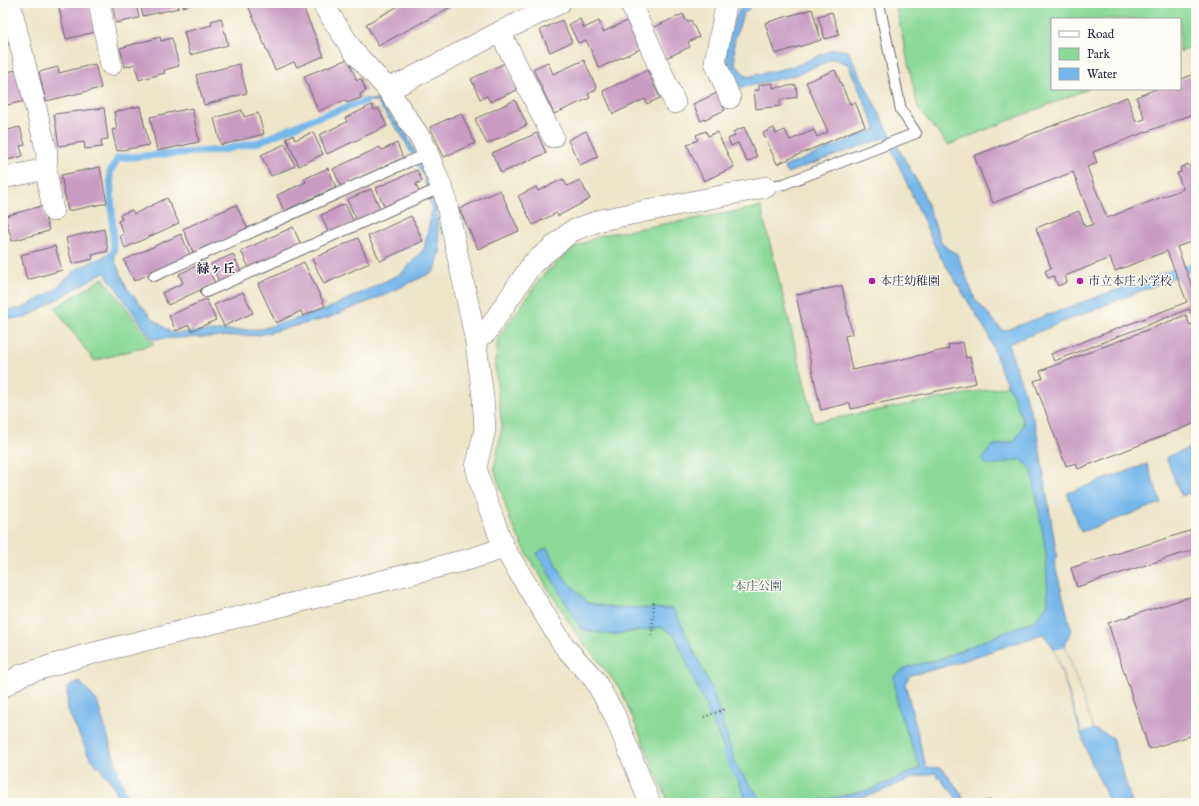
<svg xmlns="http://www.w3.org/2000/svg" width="1199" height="806" font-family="'IM FELL English','Noto Serif JP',serif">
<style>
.green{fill:#8bd997;stroke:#567e69}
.water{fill:#75b7ea;stroke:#4c6c92}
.pier{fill:#eee5c8}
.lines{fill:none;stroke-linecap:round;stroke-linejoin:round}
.stream{stroke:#75b7ea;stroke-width:7}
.building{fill:#c99bc1}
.lane-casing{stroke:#69666c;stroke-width:12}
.street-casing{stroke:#69666c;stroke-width:22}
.path{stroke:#69666c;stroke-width:2.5;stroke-dasharray:1 3;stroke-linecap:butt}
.lane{stroke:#fff;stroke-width:10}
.street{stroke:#fff;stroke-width:21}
.poi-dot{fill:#b5179e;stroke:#fdfcf7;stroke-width:1.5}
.labels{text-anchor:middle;stroke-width:3;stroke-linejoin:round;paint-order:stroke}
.poi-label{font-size:12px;fill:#22223b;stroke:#fdfcf7;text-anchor:start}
.park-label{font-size:12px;fill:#425957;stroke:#fdfcf7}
.neighbourhood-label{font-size:13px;font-weight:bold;fill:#22223b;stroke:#fdfcf7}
</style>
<rect width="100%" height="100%" fill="#fdfcf7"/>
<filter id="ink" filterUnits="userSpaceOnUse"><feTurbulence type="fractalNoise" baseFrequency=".025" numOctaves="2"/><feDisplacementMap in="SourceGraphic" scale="8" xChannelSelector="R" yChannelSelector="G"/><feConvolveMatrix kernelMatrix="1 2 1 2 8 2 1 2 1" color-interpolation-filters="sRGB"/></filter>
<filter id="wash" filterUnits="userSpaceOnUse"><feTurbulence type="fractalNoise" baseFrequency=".012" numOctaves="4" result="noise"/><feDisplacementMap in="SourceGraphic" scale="16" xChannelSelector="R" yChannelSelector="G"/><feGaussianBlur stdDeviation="0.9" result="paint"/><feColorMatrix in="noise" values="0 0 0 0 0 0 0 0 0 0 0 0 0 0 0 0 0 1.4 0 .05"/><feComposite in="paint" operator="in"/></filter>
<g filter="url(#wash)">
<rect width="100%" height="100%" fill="#eee5c8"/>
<g class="green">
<path d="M895 3H1196V46L1180 52V19H1052V89H1088L948 145 918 108Z"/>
<path d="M761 207 814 422 1002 387 1014 381 1052 558V624L911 673 903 682 924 769 872 790 816 803H669L620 689 574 630 528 556 510 520 494 468 502 427 495 365 498 338 543 275 575 247 602 235Z"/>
<path d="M103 278 154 344 94 361 55 308Z"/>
</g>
<g class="water">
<path d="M747 3H756L743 14 734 42 735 64 747 77 795 66 834 49 848 51 883 121 922 190 942 244 957 254 975 299 1003 331 1196 261V270H1193L1008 344 1036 427 1057 557 1054 561 1071 629 1065 646 1093 729 1112 737 1132 803H1110L1088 755 1055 650 1043 634 944 667 911 675 905 683 926 767 942 768 961 793 964 803H957L955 796 935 773 915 777 874 794 835 803H809L870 790 920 768 897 706 894 676 908 667 940 659 1037 619 1048 604 1046 553 1032 470 1021 459 990 466 981 460 992 446 1015 441 1024 424 1013 395 1003 376 988 334 938 253 886 137 787 173 784 167 876 129 848 64 833 59 796 75 741 88 728 67 725 45 739 10Z"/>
<path d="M377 99 406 134 427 175 436 206 440 251 435 271 382 296 328 318 259 335 152 339 104 272 25 318 3 319V310L21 309 53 291 77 269 114 251 115 261 127 288 152 318 172 333 261 329 325 310 402 273 424 249 432 211 424 177 402 136 376 101H366Z"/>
<path d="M1196 446V491L1181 496 1166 457Z"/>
<path d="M1147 464 1161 503 1081 532 1067 493Z"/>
<path d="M547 548 565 579 588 603 609 607 674 609 712 689 736 766 764 803H748L675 636 662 627 612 635 581 629 537 553Z"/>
<path d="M79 681 97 701 121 781 130 803H122L112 783 89 756 68 711 67 688Z"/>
</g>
<path class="pier" d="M1065 646 1093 729 1082 732 1055 650Z"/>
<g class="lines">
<g class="stream">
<path d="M114 251 110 172 118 158 222 150 259 142 313 119 366 101"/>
<path d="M726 752 736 774"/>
</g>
</g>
<g id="blocks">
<g class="building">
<path d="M70 3H88L95 32 66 39 59 8 71 5Z"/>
<path d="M112 3H136L139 18 116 23Z"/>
<path d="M140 3H178L179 8 143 16Z"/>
<path d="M182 3H198L183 7Z"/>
<path d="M247 3H301L324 56 297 67 294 62 275 70Z"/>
<path d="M404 3H458L378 46 366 24Z"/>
<path d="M812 9 821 40 775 54 765 23Z"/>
<path d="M832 12 839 35 825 39 818 16Z"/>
<path d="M683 14 687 22 691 20 699 37 688 42 690 47 666 58 652 28Z"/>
<path d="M221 18 228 45 190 55 184 32 212 25 211 21Z"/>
<path d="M580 19 584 28 599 21 603 32 627 21 640 49 599 68 586 40 578 43 569 24Z"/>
<path d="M4 20 9 44 3 46V21Z"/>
<path d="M562 20 572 42 550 52 540 30Z"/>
<path d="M160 37 161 41 172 38 179 66 164 70 165 73 139 80 135 64 125 67 120 48Z"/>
<path d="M348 59 357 81 361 78 366 91 360 94 361 98 347 103 346 100 318 111 304 76Z"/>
<path d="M584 60 597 89 588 94 590 98 554 114 533 69 548 62 553 74Z"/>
<path d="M505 63 517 90 490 102 487 96 480 99 471 79Z"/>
<path d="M95 64 101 88 46 101 39 72 58 67 59 73Z"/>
<path d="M239 64 247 93 204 105 196 75Z"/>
<path d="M16 70 25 101 3 106V73Z"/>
<path d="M647 70 660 98 647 104 645 99 613 114 603 91Z"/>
<path d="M835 70 850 104 855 102 865 126 777 164 763 133 774 128 776 134 785 130 790 140 814 130 817 137 828 132 806 82Z"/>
<path d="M1196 73V113L1093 152 1097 163 1087 167 1107 218 1183 189 1177 173 1181 172 1180 168 1188 164 1190 168 1196 166V240L1177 247 1196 296V423L1078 469 1076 463 1066 466 1034 381 1043 378 1040 371 1186 315 1190 325 1195 323 1189 309 1054 361 1051 354 1187 302 1167 251 1115 271 1110 258 1065 276 1067 282 1058 286 1054 276 1048 278 1045 271 1051 268 1036 228 1079 211 1085 227 1093 224 1073 172 993 203 974 156 1127 97 1136 122 1145 119 1136 97 1156 89H1180V80Z"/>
<path d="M773 83V88L796 85 797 97 780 100V106L756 109 754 90H759V85Z"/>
<path d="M717 93 725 110 701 121 693 104Z"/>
<path d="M515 100 527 125 487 144 475 119Z"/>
<path d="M372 105 374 110 378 108 387 126 327 154 319 135 347 122 345 118Z"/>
<path d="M140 106 149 145 117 151 112 130 117 129 114 112Z"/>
<path d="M104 108 108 139 101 140 102 147 85 149 84 142 59 146 54 114Z"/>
<path d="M192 108 199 142 157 151 150 117Z"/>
<path d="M242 110 244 117 258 113 264 134 221 145 214 118Z"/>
<path d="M461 113 475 143 444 157 430 127Z"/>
<path d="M20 127 25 145 20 146 23 156 7 160 5 150 3 151V131Z"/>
<path d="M744 127 757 157 747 162 738 143 731 146 728 139 735 136 733 132Z"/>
<path d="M586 131 598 157 580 165 568 140Z"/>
<path d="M706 131 708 136 717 132 734 167 704 181 687 145 698 140 696 135Z"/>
<path d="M313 132 323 154 299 166 286 138 293 135 295 140Z"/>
<path d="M537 133 546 153 501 173 492 153Z"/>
<path d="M397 143 403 158 341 186 333 169 380 147 382 150Z"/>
<path d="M285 144 295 166 271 176 261 155Z"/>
<path d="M100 167 107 203 68 211 61 175Z"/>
<path d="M328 168 336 187 284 211 277 195 306 182 304 179Z"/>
<path d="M417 170 422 181 416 184 419 192 385 208 376 188Z"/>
<path d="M563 179 567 186 580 180 590 199 558 216 556 213 533 225 518 196 536 187 538 191Z"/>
<path d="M371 189 381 210 357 221 347 200Z"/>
<path d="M500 190 519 231 478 249 459 209Z"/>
<path d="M167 198 179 223 125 248 120 236 124 234 118 221 122 219 120 215 132 210 134 214Z"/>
<path d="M345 204 354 222 329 233 321 215Z"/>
<path d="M236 205 248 229 194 254 183 229Z"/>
<path d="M42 206 49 231 12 241 5 216Z"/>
<path d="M411 216 423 241 380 261 368 236Z"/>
<path d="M293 227 302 247 250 270 241 251Z"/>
<path d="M104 229 108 251 92 255 93 259 72 264 66 238Z"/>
<path d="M181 234 190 255 134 281 124 260Z"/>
<path d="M358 238 369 263 324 284 312 259Z"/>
<path d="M55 246 62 270 27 280 21 255Z"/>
<path d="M233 254 242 274 220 284 211 264Z"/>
<path d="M205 262 215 283 168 305 162 293 183 283 179 274Z"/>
<path d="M304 262 325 306 303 316 301 311 276 323 258 284Z"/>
<path d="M842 286 852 334 845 336 852 370 949 349 948 345 963 342 966 358 970 357 976 383 851 409 850 403 821 410 796 295Z"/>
<path d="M243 292 253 313 224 326 214 305Z"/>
<path d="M206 299 216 320 191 331 189 325 176 331 169 316Z"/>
<path d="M1196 529V549L1077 587 1071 568Z"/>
<path d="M1196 595V734L1149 749 1108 623Z"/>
<path d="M990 800 991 803H979Z"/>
</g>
</g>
</g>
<g filter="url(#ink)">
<use href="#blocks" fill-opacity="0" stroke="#69666c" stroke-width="1"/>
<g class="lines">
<g class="lane-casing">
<g id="lane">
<path d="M766 187 784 184 916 133 901 110 879 3"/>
<path d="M154 276 410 161 428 154"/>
<path d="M206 292 442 187"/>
</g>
</g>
<g class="street-casing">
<g id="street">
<path d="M10 3 47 153 46 169 53 211"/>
<path d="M99 3 111 65"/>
<path d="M322 3 354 52 386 87 423 142 445 196 475 337 483 397 485 430 476 467 481 486 504 548 564 646 594 679 614 714 650 803"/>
<path d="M630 3 647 39 675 103"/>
<path d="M727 3 725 10 715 62 730 98"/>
<path d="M500 32 553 137"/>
<path d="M386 87 402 83 500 32 560 3"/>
<path d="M3 178 46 169"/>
<path d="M475 337 486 333 532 264 572 231 601 220 766 187"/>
<path d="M3 687 21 675 82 656 470 559 504 548"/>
</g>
</g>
<g class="path">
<path d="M652 635 654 601"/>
<path d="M704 717 725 709"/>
</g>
<use href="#lane" class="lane"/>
<use href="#street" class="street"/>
</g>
</g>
<g class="poi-dot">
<circle cx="872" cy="281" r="4"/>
<circle cx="1080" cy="281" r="4"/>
</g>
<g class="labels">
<g class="poi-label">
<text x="880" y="285">本庄幼稚園</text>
<text x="1088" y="285">市立本庄小学校</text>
</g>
<g class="park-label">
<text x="758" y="590">本庄公園</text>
</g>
<g class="neighbourhood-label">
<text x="216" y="273">緑ヶ丘</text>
</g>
</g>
<rect width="1199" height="806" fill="none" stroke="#fdfcf7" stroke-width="16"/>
<rect x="1051" y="18" width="130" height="72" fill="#fdfcf7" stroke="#a5a5ac"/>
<rect x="1059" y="31" width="20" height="6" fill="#ffffff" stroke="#a5a5ac"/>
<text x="1087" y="38" font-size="12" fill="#22223b">Road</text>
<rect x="1059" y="48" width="20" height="12" fill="#8bd997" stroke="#a5a5ac"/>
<text x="1087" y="58" font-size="12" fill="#22223b">Park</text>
<rect x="1059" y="68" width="20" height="12" fill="#75b7ea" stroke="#a5a5ac"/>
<text x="1087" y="78" font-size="12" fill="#22223b">Water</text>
</svg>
